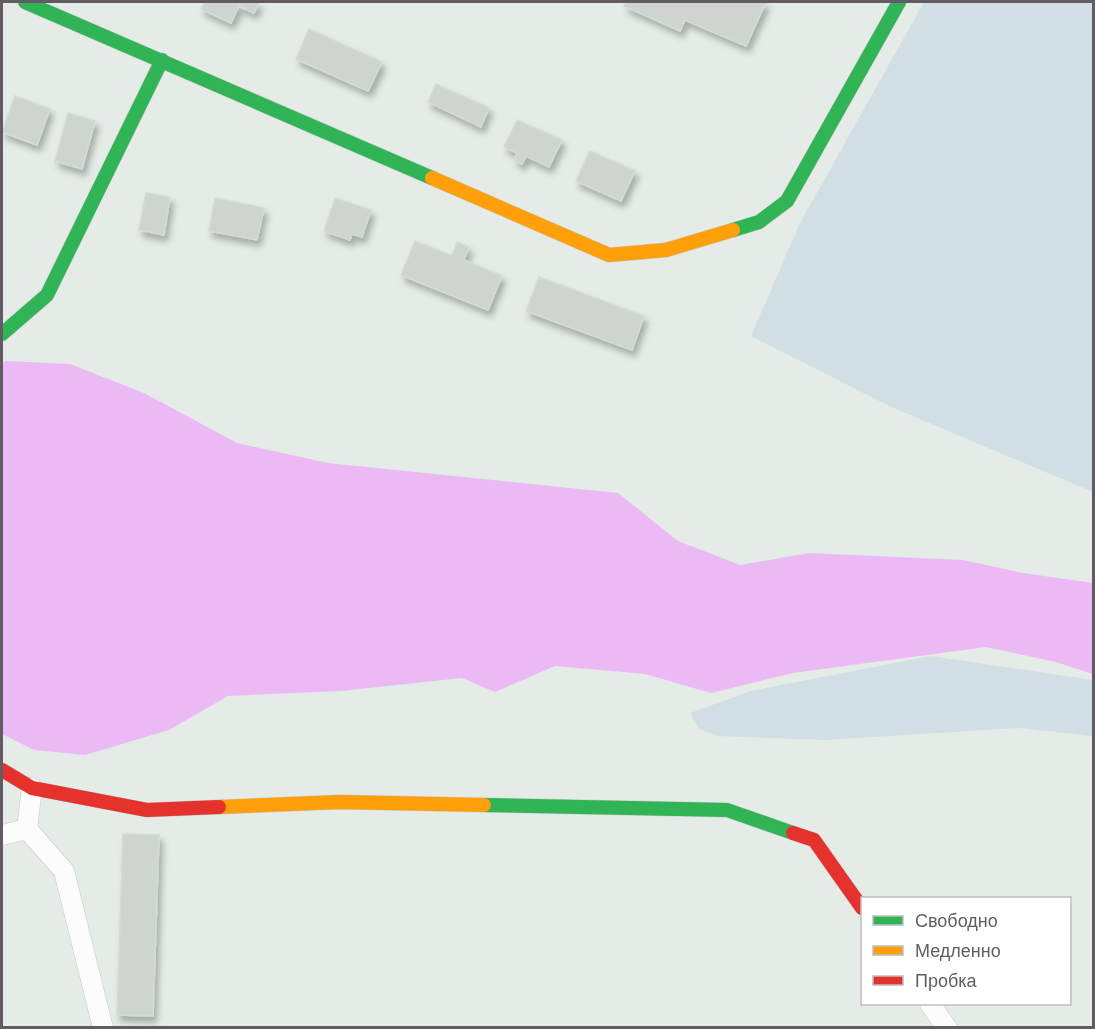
<svg xmlns="http://www.w3.org/2000/svg" width="1095" height="1029" font-family="'Work Sans',sans-serif">
<style>
.green{fill:#d1dfe5}
.water{fill:#ebbaf5}
.building{fill:#d0d4d0;stroke:#d4dad6;stroke-width:1.5;filter:url(#shadow)}
.lines{fill:none;stroke-linecap:round;stroke-linejoin:round}
.street-casing{stroke:#c8c8c8;stroke-width:21}
.fast-casing{stroke:#c8c9c9;stroke-width:15}
.slow-casing{stroke:#c8c9c9;stroke-width:15}
.jam-casing{stroke:#c8c9c9;stroke-width:15}
.street{stroke:#fbfcfb;stroke-width:20}
.fast{stroke:#30b455;stroke-width:14}
.slow{stroke:#ff9f0a;stroke-width:14}
.jam{stroke:#e5322d;stroke-width:14}
</style>
<defs>
<filter id="shadow"><feDropShadow dx="3.5" dy="6" stdDeviation="3" flood-color="#0004"/></filter>
</defs>
<rect width="100%" height="100%" fill="#e5ebe6"/>
<g class="green">
<path d="M924 2H1093V492L889 406 751 336 800 223Z"/>
<path d="M931 656 1093 680V736L1019 728 826 740 718 736 699 729 690 713 751 691Z"/>
</g>
<path class="water" d="M5 361 70 364 144 393 237 443 328 463 618 493 678 541 740 565 809 553 963 560 1023 573 1093 583V674L1056 662 986 647 793 673 711 693 645 674 555 666 495 692 462 678 341 691 228 696 169 730 85 755 34 750 2 734V365Z"/>
<g class="building">
<path d="M205 2H259L254 13 239 6 231 23 201 9Z"/>
<path d="M627 2H766L746 46 685 20 680 31 624 6Z"/>
<path d="M309 29 382 62 368 91 296 59Z"/>
<path d="M436 84 489 108 481 127 428 102Z"/>
<path d="M15 96 50 109 37 145 2 132Z"/>
<path d="M68 113 95 121 82 169 55 161Z"/>
<path d="M517 120 562 140 549 167 526 156 522 164 514 160 517 153 504 147Z"/>
<path d="M590 151 635 171 621 201 576 181Z"/>
<path d="M146 193 170 197 164 235 139 230Z"/>
<path d="M215 198 264 208 257 240 209 231Z"/>
<path d="M335 198 371 210 362 237 352 234 350 240 324 231Z"/>
<path d="M415 241 452 256 457 242 469 247 464 260 502 276 488 310 401 275Z"/>
<path d="M539 277 644 316 632 350 526 311Z"/>
<path d="M123 834 159 835 153 1016 117 1015Z"/>
</g>
<g class="lines">
<g class="street-casing">
<g id="street">
<path d="M27 829 64 871 103 1028"/>
<path d="M27 829 32 788"/>
<path d="M2 835 27 829"/>
<path d="M930 1004 947 1028"/>
</g>
</g>
<g class="fast-casing">
<g id="fast">
<path d="M25 2 432 178"/>
<path d="M733 230 759 222 787 201 899 2"/>
<path d="M2 334 47 295 162 60"/>
<path d="M484 805 727 810 793 833"/>
</g>
</g>
<g class="slow-casing">
<g id="slow">
<path d="M432 178 609 255 666 250 733 230"/>
<path d="M219 807 340 802 484 805"/>
</g>
</g>
<g class="jam-casing">
<g id="jam">
<path d="M2 770 32 788 147 810 219 807"/>
<path d="M793 833 814 840 862 908"/>
</g>
</g>
<use href="#street" class="street"/>
<use href="#fast" class="fast"/>
<use href="#slow" class="slow"/>
<use href="#jam" class="jam"/>
</g>
<rect width="1095" height="1029" fill="none" stroke="#635b63" stroke-width="6"/>
<rect x="861" y="897" width="210" height="108" fill="#ffffff" stroke="#c1bdc1" stroke-width="1.5"/>
<rect x="873" y="916" width="30" height="9" fill="#30b455" stroke="#c1bdc1" stroke-width="1.5"/>
<text x="915" y="927" font-size="18" fill="#635b63">Свободно</text>
<rect x="873" y="946" width="30" height="9" fill="#ff9f0a" stroke="#c1bdc1" stroke-width="1.5"/>
<text x="915" y="957" font-size="18" fill="#635b63">Медленно</text>
<rect x="873" y="976" width="30" height="9" fill="#e5322d" stroke="#c1bdc1" stroke-width="1.5"/>
<text x="915" y="987" font-size="18" fill="#635b63">Пробка</text>
</svg>
